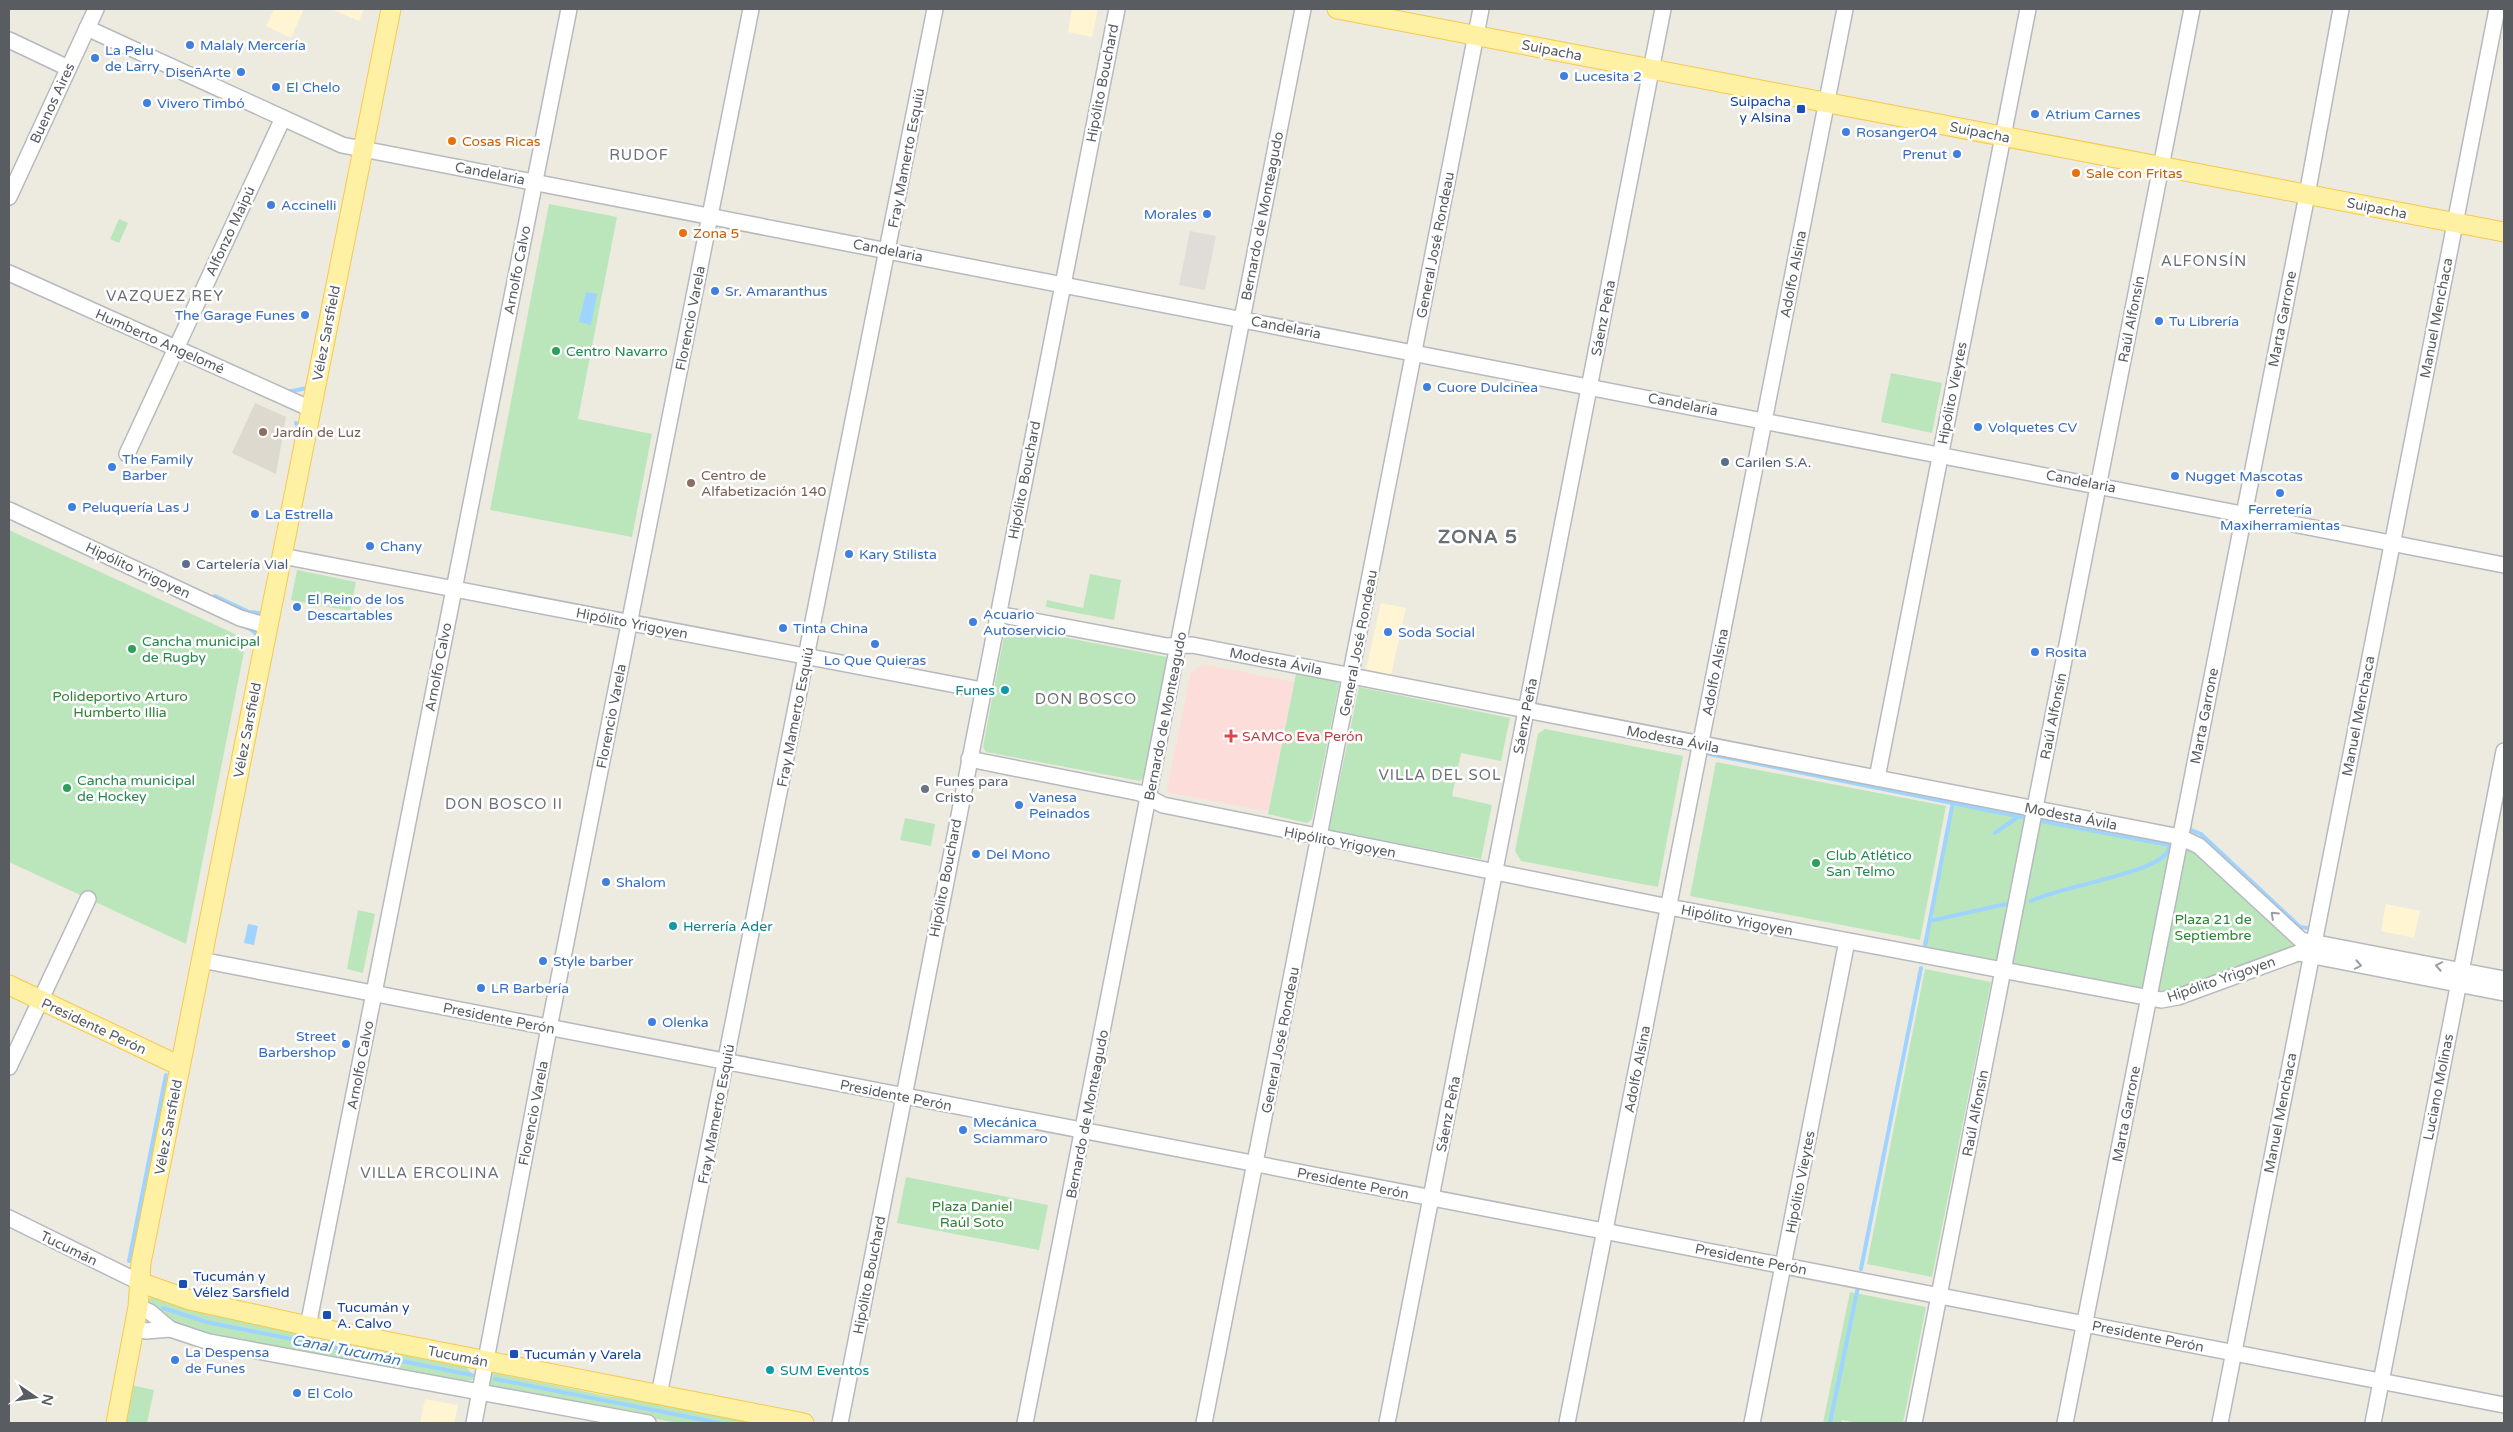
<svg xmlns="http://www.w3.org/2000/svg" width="2513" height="1432" font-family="'Varela Round',sans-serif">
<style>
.commercial{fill:#fff5d3}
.industrial{fill:#e0ddd8}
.education{fill:#ddd9cf}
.medical{fill:#fcddda}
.green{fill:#bbe6bb}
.water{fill:#9ed4ff}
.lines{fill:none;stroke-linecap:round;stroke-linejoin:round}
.stream{stroke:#9ed4ff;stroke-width:4}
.minor-casing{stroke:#b6b9be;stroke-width:18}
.major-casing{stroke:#f6c850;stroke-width:21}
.minor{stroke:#fff;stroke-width:15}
.major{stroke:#fff1a3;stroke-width:19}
.oneway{stroke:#9b9ea1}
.shop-dot{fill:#3f7fe0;stroke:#fff;stroke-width:2}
.transit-dot{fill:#1a4fb4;stroke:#fff;stroke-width:2}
.food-dot{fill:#e8710a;stroke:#fff;stroke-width:2}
.leisure-dot{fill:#2e9e5b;stroke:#fff;stroke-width:2}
.education-dot{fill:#8d6e63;stroke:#fff;stroke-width:2}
.service-dot{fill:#5c6f8a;stroke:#fff;stroke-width:2}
.culture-dot{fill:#0f9aa8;stroke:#fff;stroke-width:2}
.health-dot{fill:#e0444e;stroke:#fff;stroke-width:2}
.worship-dot{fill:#6b7280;stroke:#fff;stroke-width:2}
.labels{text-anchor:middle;stroke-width:5;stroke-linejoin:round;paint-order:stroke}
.shop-label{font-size:14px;fill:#366cbe;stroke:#fff;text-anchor:start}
.street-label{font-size:14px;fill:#595d62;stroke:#fff}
.transit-label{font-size:14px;fill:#164399;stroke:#fff;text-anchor:start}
.food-label{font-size:14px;fill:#c56008;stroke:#fff;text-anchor:start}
.leisure-label{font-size:14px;fill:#27864d;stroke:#fff;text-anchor:start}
.education-label{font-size:14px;fill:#785e54;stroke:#fff;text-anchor:start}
.service-label{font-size:14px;fill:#4e5e75;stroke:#fff;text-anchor:start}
.culture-label{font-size:14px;fill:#0d838f;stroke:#fff;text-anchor:start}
.park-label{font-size:14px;fill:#308235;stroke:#fff}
.health-label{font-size:14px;fill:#be3a42;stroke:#fff;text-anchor:start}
.worship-label{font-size:14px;fill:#5b616d;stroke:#fff;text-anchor:start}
.neighbourhood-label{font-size:15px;letter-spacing:1px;fill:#6a6f74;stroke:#fff}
.water-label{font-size:15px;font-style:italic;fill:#3974b4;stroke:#fff}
.district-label{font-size:19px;font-weight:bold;letter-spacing:1px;fill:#6a6f74;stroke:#fff}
</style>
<rect width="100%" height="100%" fill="#edeae0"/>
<g class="commercial">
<path d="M274 9H304L291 38 266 26Z"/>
<path d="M331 9H364L359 21Z"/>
<path d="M1072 9H1098L1092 37 1068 32Z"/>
<path d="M1381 603 1406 608 1391 675 1366 669Z"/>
<path d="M2386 904 2420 911 2414 938 2381 931Z"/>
<path d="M425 1399 458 1405 454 1423H420Z"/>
</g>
<path class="industrial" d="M1190 231 1216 236 1205 290 1179 285Z"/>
<path class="education" d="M255 403 286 417 276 474 232 453Z"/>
<path class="medical" d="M1203 664 1294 682 1268 811 1170 793 1167 789 1191 673Z"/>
<g class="green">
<path d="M549 204 617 217 578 419 652 434 632 537 490 510Z"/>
<path d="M119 219 128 223 119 243 110 239Z"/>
<path d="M1891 373 1942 383 1932 433 1881 422Z"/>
<path d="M9 530 235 634 244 652 186 944 9 862Z"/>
<path d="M297 570 356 582 350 611 291 600Z"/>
<path d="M1090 574 1121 580 1114 620 1046 607 1047 600 1083 608Z"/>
<path d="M1009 627 1167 657 1144 777 1140 781 986 752 983 747 1005 631Z"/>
<path d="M1296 674 1338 681 1339 685 1312 819 1307 823 1268 814Z"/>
<path d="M1359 687 1510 718 1501 761 1461 753 1452 796 1492 805 1481 859 1329 831Z"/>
<path d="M1545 729 1683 756 1658 887 1521 861 1515 851 1538 734Z"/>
<path d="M1716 762 1946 806 1920 940 1690 896Z"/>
<path d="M1955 793 2180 837 2149 998 1923 956Z"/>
<path d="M905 818 935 824 931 846 900 840Z"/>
<path d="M2185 843 2297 943 2293 948 2161 994 2156 993Z"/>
<path d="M358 910 375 914 363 973 347 969Z"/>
<path d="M1925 969 1991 982 1932 1277 1867 1264Z"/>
<path d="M906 1177 1048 1205 1039 1250 897 1223Z"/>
<path d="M1850 1292 1926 1307 1903 1423H1857L1842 1420 1841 1423H1823Z"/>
<path d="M152 1295 317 1339 466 1367 474 1376 472 1380 457 1382C403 1371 350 1361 296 1351 246 1341 186 1341 146 1304Z"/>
<path d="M495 1373 607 1396 652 1401 767 1423H677L493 1388 487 1381 490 1375Z"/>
<path d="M131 1385 154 1390 147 1423H124Z"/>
</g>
<g class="water">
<path d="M586 292 597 294 591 325 579 322Z"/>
<path d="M248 924 258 926 254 945 244 943Z"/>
</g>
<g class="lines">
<g class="stream">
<path d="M288 392 307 388"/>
<path d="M296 423 300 431"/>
<path d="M215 596 249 612 261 613 265 609"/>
<path d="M243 626 252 630 258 636"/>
<path d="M1709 754 2022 817"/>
<path d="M2041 821 2169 845"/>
<path d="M2191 830 2201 834 2300 927 2307 928"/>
<path d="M1995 833 2018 817 2025 816"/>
<path d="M2031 901C2064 885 2145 876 2166 854 2169 851 2169 846 2171 844"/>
<path d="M1930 921 2006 904"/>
<path d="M1925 945 1953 802"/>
<path d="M129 1261 166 1075"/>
<path d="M1861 1269 1921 968"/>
<path d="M163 1308 206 1322 472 1375"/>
<path d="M495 1379 719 1423"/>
<path d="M1830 1423 1858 1287"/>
</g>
<g class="minor-casing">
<g id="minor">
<path d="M87 28 342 145 2504 565"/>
<path d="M9 40 68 68"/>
<path d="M9 197 96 9"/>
<path d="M9 273 311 409"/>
<path d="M127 454 283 118"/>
<path d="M9 510 240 618 268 626"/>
<path d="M282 556 982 690"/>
<path d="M997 614 1167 646 1192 645 2180 837 2199 846 2301 940 2504 979"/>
<path d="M969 759 1140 793 1163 805 1669 907 2161 1000 2178 997 2298 953 2504 993"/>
<path d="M1877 778 2028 9"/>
<path d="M201 960 2504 1405"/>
<path d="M9 1067 88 899"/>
<path d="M9 1218 139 1282"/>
<path d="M138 1307 150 1312 170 1329 209 1342 648 1423"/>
<path d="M308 1326 569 9"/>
<path d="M134 1328 146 1331 170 1329"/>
<path d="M659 1395 935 9"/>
<path d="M474 1423 549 1028 751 9"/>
<path d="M840 1423 1117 9"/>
<path d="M1025 1423 1303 9"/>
<path d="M1204 1423 1481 9"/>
<path d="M1387 1423 1663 9"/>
<path d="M1567 1423 1845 9"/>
<path d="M1752 1423 1847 941"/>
<path d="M1914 1423 2192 9"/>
<path d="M2065 1423 2307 195 2341 9"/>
<path d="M2220 1423 2497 9"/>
<path d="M2373 1423 2504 751"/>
</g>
</g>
<g class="major-casing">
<g id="major">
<path d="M1337 9 2504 232"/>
<path d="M9 985 180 1066"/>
<path d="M139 1282 190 1300 308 1326 804 1423"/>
<path d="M116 1423 138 1307 141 1263 391 9"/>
</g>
</g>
<use href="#minor" class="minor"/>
<use href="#major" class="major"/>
</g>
<defs><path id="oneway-chevron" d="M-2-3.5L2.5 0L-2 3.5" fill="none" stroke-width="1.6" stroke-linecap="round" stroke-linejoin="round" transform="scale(1.25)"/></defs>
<g class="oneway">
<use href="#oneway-chevron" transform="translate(2274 915) rotate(-137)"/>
<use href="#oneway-chevron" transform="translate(2358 965) rotate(11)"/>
<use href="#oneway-chevron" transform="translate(2439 966) rotate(-169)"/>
</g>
<g class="shop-dot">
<circle cx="190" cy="45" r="5"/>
<circle cx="95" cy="58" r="5"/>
<circle cx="241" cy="72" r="5"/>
<circle cx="1564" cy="76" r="5"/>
<circle cx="276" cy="87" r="5"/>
<circle cx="147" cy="103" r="5"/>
<circle cx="2035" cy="114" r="5"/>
<circle cx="1846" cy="132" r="5"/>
<circle cx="1957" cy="154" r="5"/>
<circle cx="271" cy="205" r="5"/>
<circle cx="1207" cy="214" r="5"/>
<circle cx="715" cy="291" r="5"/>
<circle cx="305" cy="315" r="5"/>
<circle cx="2159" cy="321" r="5"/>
<circle cx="1427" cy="387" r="5"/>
<circle cx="1978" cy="427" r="5"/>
<circle cx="112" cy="467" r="5"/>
<circle cx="2175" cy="476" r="5"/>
<circle cx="2280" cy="493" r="5"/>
<circle cx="72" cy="507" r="5"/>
<circle cx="255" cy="514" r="5"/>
<circle cx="370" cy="546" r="5"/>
<circle cx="849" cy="554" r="5"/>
<circle cx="297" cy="607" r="5"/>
<circle cx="973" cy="622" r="5"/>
<circle cx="783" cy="628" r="5"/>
<circle cx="1388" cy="632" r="5"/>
<circle cx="875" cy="644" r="5"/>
<circle cx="2035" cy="652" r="5"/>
<circle cx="1019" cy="805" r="5"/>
<circle cx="976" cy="854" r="5"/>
<circle cx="606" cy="882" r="5"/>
<circle cx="543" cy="961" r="5"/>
<circle cx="481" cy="988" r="5"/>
<circle cx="652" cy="1022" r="5"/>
<circle cx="346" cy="1044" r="5"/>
<circle cx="963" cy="1130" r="5"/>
<circle cx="175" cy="1360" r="5"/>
<circle cx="297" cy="1393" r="5"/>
</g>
<g class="transit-dot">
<rect x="1796" y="104" width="10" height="10" rx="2.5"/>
<rect x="178" y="1279" width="10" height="10" rx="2.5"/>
<rect x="322" y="1310" width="10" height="10" rx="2.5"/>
<rect x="509" y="1349" width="10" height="10" rx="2.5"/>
</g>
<g class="food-dot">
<circle cx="452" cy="141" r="5"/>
<circle cx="2076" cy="173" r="5"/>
<circle cx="683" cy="233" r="5"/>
</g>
<g class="leisure-dot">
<circle cx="556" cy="351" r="5"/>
<circle cx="132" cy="649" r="5"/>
<circle cx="67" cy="788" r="5"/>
<circle cx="1816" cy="863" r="5"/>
</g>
<g class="education-dot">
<circle cx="263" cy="432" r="5"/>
<circle cx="691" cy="483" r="5"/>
</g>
<g class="service-dot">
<circle cx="1725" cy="462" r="5"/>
<circle cx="186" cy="564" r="5"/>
</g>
<g class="culture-dot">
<circle cx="1005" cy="690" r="5"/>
<circle cx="673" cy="926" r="5"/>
<circle cx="770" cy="1370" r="5"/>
</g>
<path class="health-dot" d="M1228.5 728.5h5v5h5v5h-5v5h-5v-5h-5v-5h5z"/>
<circle class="worship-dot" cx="925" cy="789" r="5"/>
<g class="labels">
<g class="shop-label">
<text x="200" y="50">Malaly Mercería</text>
<text x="105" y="55">La Pelu<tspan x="105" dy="16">de Larry</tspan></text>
<text x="231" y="77" text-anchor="end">DiseñArte</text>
<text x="1574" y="81">Lucesita 2</text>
<text x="286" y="92">El Chelo</text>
<text x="157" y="108">Vivero Timbó</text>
<text x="2045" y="119">Atrium Carnes</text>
<text x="1856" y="137">Rosanger04</text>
<text x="1947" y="159" text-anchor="end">Prenut</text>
<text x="281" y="210">Accinelli</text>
<text x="1197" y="219" text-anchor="end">Morales</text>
<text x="725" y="296">Sr. Amaranthus</text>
<text x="295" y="320" text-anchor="end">The Garage Funes</text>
<text x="2169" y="326">Tu Librería</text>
<text x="1437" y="392">Cuore Dulcinea</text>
<text x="1988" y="432">Volquetes CV</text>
<text x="122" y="464">The Family<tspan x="122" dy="16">Barber</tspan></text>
<text x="2185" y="481">Nugget Mascotas</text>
<text x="82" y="512">Peluquería Las J</text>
<text x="2280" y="514" text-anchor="middle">Ferretería<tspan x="2280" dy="16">Maxiherramientas</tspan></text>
<text x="265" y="519">La Estrella</text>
<text x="380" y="551">Chany</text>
<text x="859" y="559">Kary Stilista</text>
<text x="307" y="604">El Reino de los<tspan x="307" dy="16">Descartables</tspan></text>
<text x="983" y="619">Acuario<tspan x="983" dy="16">Autoservicio</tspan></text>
<text x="793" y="633">Tinta China</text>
<text x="1398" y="637">Soda Social</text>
<text x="2045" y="657">Rosita</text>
<text x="875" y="665" text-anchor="middle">Lo Que Quieras</text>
<text x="1029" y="802">Vanesa<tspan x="1029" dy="16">Peinados</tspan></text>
<text x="986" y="859">Del Mono</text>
<text x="616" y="887">Shalom</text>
<text x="553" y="966">Style barber</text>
<text x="491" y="993">LR Barbería</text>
<text x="662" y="1027">Olenka</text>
<text x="336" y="1041" text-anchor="end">Street<tspan x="336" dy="16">Barbershop</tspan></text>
<text x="973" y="1127">Mecánica<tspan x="973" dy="16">Sciammaro</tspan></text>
<text x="185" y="1357">La Despensa<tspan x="185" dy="16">de Funes</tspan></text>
<text x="307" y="1398">El Colo</text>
</g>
<g class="street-label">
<text transform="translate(1552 50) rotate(11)" y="5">Suipacha</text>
<text transform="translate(1102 83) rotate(-79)" y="5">Hipólito Bouchard</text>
<text transform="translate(52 103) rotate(-65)" y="5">Buenos Aires</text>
<text transform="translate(1980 132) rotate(11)" y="5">Suipacha</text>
<text transform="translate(906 158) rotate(-79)" y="5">Fray Mamerto Esquiú</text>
<text transform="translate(490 173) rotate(11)" y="5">Candelaria</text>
<text transform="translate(2377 208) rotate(11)" y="5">Suipacha</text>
<text transform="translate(1262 216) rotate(-79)" y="5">Bernardo de Monteagudo</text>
<text transform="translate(230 231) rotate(-65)" y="5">Alfonzo Maipú</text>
<text transform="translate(1435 245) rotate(-79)" y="5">General José Rondeau</text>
<text transform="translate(888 250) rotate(11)" y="5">Candelaria</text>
<text transform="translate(517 270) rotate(-79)" y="5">Arnolfo Calvo</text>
<text transform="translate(1793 274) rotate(-79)" y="5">Adolfo Alsina</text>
<text transform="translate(690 318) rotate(-79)" y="5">Florencio Varela</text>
<text transform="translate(1603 318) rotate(-79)" y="5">Sáenz Peña</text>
<text transform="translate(2436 318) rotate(-79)" y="5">Manuel Menchaca</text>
<text transform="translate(2131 319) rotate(-79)" y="5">Raúl Alfonsín</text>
<text transform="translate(2282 319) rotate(-79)" y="5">Marta Garrone</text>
<text transform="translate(1286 327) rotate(11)" y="5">Candelaria</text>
<text transform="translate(326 333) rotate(-79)" y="5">Vélez Sarsfield</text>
<text transform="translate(160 341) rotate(24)" y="5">Humberto Angelomé</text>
<text transform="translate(1952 393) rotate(-79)" y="5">Hipólito Vieytes</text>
<text transform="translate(1683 404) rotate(11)" y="5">Candelaria</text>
<text transform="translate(1024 480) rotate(-79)" y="5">Hipólito Bouchard</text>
<text transform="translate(2081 481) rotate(11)" y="5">Candelaria</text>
<text transform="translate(138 570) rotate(25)" y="5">Hipólito Yrigoyen</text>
<text transform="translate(632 623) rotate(11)" y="5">Hipólito Yrigoyen</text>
<text transform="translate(1358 643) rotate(-79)" y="5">General José Rondeau</text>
<text transform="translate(1276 661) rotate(11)" y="5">Modesta Ávila</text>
<text transform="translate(438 667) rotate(-79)" y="5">Arnolfo Calvo</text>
<text transform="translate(1715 672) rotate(-79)" y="5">Adolfo Alsina</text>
<text transform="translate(611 716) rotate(-79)" y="5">Florencio Varela</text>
<text transform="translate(1165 716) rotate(-79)" y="5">Bernardo de Monteagudo</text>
<text transform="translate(1525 716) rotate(-79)" y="5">Sáenz Peña</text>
<text transform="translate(2053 716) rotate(-79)" y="5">Raúl Alfonsín</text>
<text transform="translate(2204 716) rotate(-79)" y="5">Marta Garrone</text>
<text transform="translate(2358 716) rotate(-79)" y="5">Manuel Menchaca</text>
<text transform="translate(795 717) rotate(-79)" y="5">Fray Mamerto Esquiú</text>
<text transform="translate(247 730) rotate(-79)" y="5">Vélez Sarsfield</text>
<text transform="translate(1673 739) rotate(11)" y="5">Modesta Ávila</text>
<text transform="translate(2071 816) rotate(11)" y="5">Modesta Ávila</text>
<text transform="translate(1340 842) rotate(11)" y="5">Hipólito Yrigoyen</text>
<text transform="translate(945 878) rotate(-79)" y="5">Hipólito Bouchard</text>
<text transform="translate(1737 920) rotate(11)" y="5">Hipólito Yrigoyen</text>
<text transform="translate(2221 979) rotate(-19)" y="5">Hipólito Yrigoyen</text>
<text transform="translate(499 1018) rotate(11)" y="5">Presidente Perón</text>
<text transform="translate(94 1026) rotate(25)" y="5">Presidente Perón</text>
<text transform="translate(1280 1040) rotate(-79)" y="5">General José Rondeau</text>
<text transform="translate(360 1065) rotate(-79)" y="5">Arnolfo Calvo</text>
<text transform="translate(1637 1069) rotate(-79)" y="5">Adolfo Alsina</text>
<text transform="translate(2438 1087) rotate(-79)" y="5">Luciano Molinas</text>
<text transform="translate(896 1095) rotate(11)" y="5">Presidente Perón</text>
<text transform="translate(533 1113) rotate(-79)" y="5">Florencio Varela</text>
<text transform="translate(1975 1113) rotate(-79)" y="5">Raúl Alfonsín</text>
<text transform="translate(2280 1113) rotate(-79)" y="5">Manuel Menchaca</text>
<text transform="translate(716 1114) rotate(-79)" y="5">Fray Mamerto Esquiú</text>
<text transform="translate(1087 1114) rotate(-79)" y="5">Bernardo de Monteagudo</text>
<text transform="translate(1448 1114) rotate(-79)" y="5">Sáenz Peña</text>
<text transform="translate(2126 1114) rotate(-79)" y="5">Marta Garrone</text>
<text transform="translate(168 1127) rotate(-79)" y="5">Vélez Sarsfield</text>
<text transform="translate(1800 1182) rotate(-79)" y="5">Hipólito Vieytes</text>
<text transform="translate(1353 1183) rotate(11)" y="5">Presidente Perón</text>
<text transform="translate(69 1248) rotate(26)" y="5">Tucumán</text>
<text transform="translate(1751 1259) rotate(11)" y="5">Presidente Perón</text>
<text transform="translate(869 1275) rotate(-79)" y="5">Hipólito Bouchard</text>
<text transform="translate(2148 1336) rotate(11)" y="5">Presidente Perón</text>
<text transform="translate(458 1356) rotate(11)" y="5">Tucumán</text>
</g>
<g class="transit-label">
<text x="1791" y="106" text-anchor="end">Suipacha<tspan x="1791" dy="16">y Alsina</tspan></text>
<text x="193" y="1281">Tucumán y<tspan x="193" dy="16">Vélez Sarsfield</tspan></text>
<text x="337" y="1312">Tucumán y<tspan x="337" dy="16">A. Calvo</tspan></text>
<text x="524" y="1359">Tucumán y Varela</text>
</g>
<g class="food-label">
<text x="462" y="146">Cosas Ricas</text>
<text x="2086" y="178">Sale con Fritas</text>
<text x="693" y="238">Zona 5</text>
</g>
<g class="leisure-label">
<text x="566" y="356">Centro Navarro</text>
<text x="142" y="646">Cancha municipal<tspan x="142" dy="16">de Rugby</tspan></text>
<text x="77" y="785">Cancha municipal<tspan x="77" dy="16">de Hockey</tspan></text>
<text x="1826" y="860">Club Atlético<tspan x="1826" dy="16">San Telmo</tspan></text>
</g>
<g class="education-label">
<text x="273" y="437">Jardín de Luz</text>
<text x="701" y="480">Centro de<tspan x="701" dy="16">Alfabetización 140</tspan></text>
</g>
<g class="service-label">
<text x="1735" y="467">Carilen S.A.</text>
<text x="196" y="569">Cartelería Vial</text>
</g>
<g class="culture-label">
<text x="995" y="695" text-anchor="end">Funes</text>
<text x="683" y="931">Herrería Ader</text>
<text x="780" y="1375">SUM Eventos</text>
</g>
<g class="park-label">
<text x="120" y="701">Polideportivo Arturo<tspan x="120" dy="16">Humberto Illia</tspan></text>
<text x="2213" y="924">Plaza 21 de<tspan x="2213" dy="16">Septiembre</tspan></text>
<text x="972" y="1211">Plaza Daniel<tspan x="972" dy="16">Raúl Soto</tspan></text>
</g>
<g class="health-label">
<text x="1242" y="741">SAMCo Eva Perón</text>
</g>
<g class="worship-label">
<text x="935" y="786">Funes para<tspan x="935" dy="16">Cristo</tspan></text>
</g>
<g class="neighbourhood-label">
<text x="639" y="160">RUDOF</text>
<text x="2204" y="266">ALFONSÍN</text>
<text x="165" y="301">VAZQUEZ REY</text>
<text x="1086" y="704">DON BOSCO</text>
<text x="1440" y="780">VILLA DEL SOL</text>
<text x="504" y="809">DON BOSCO II</text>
<text x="430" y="1178">VILLA ERCOLINA</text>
</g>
<g class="water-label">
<text transform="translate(346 1350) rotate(11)" y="5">Canal Tucumán</text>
</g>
<g class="district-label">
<text x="1478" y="543">ZONA 5</text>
</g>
</g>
<rect width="2513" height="1432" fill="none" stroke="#595d62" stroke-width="20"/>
<g transform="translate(35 1397) rotate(103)" stroke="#ffffff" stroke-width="4" paint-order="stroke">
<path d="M0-4L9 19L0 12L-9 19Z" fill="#595d62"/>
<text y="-8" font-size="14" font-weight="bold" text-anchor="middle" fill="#595d62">N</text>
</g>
</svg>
